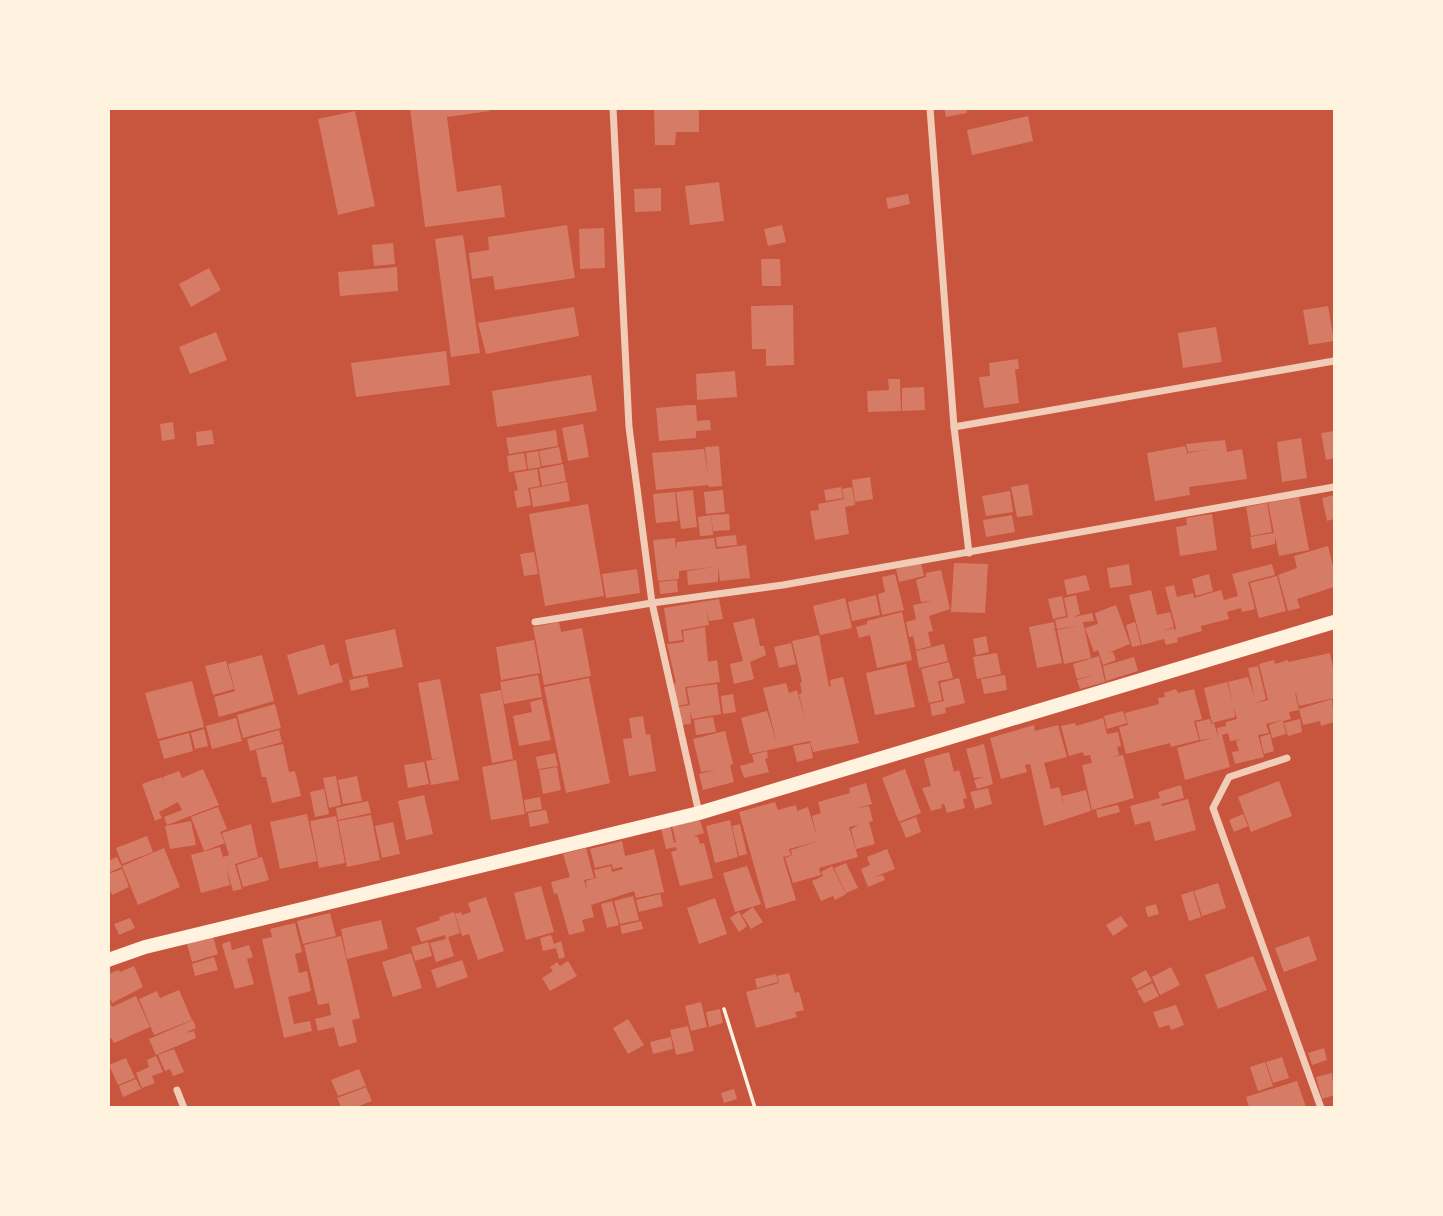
<svg xmlns="http://www.w3.org/2000/svg" width="1443" height="1216" font-family="Ubuntu,sans-serif">
<style>
.building{fill:#d67c66}
.lines{fill:none;stroke-linecap:round;stroke-linejoin:round}
.path{stroke:#fff3e0;stroke-width:3.5}
.minor{stroke:#f1ccb7;stroke-width:7}
.secondary{stroke:#fff3e0;stroke-width:14}
</style>
<rect width="100%" height="100%" fill="#c8553d"/>
<g class="building">
<path d="M410 108H489L490 111 447 117 457 192 501 185 505 217 425 227Z"/>
<path d="M654 108H699V132H676L675 145H655Z"/>
<path d="M944 108H966L967 113 946 117Z"/>
<path d="M355 111 375 206 338 215 318 119Z"/>
<path d="M1028 116 1033 141 972 155 967 130Z"/>
<path d="M719 182 724 221 690 225 685 186Z"/>
<path d="M661 188V211L635 212 634 189Z"/>
<path d="M908 194 910 204 888 209 886 198Z"/>
<path d="M567 225 575 278 495 290 493 276 472 279 469 253 489 250 488 237Z"/>
<path d="M782 225 786 242 768 246 764 229Z"/>
<path d="M604 228 605 268 580 269 579 229Z"/>
<path d="M463 235 480 353 451 357 435 239Z"/>
<path d="M393 243 395 264 374 266 372 245Z"/>
<path d="M761 259H780L781 286H762Z"/>
<path d="M397 267 398 291 340 296 338 272Z"/>
<path d="M209 268 221 290 191 307 179 284Z"/>
<path d="M793 305 794 365 766 366V349H752L751 306Z"/>
<path d="M1328 306 1334 341 1309 345 1303 310Z"/>
<path d="M574 307 579 336 486 354 478 323Z"/>
<path d="M1216 327 1222 362 1183 368 1178 333Z"/>
<path d="M216 332 227 360 190 374 179 347Z"/>
<path d="M446 351 450 385 356 397 351 363Z"/>
<path d="M1018 359 1019 369H1015L1019 403 984 408 979 377 990 376 989 363Z"/>
<path d="M735 371 737 397 697 400 696 374Z"/>
<path d="M591 375 597 411 497 427 492 391Z"/>
<path d="M888 379H900L901 411 868 412 867 391 889 390Z"/>
<path d="M924 387 925 410 902 411V388Z"/>
<path d="M689 405H696L697 421 710 420 711 430 696 431V438L659 441 656 408Z"/>
<path d="M173 422 175 439 162 441 160 424Z"/>
<path d="M583 424 589 457 568 461 562 428Z"/>
<path d="M212 430 214 444 197 446 196 432Z"/>
<path d="M556 430 558 446 509 454 506 438Z"/>
<path d="M1334 431V458L1326 460 1321 433Z"/>
<path d="M1301 438 1307 478 1282 482 1277 442Z"/>
<path d="M1225 440 1227 452 1242 449 1247 479 1189 487 1190 495 1155 501 1147 453 1185 446 1188 455V453L1207 450 1188 452 1186 444Z"/>
<path d="M719 446 722 486 709 487 708 485 656 490 652 453 704 449 708 476 705 447Z"/>
<path d="M559 447 562 463 542 466 539 451Z"/>
<path d="M538 451 541 467 528 469 526 453Z"/>
<path d="M524 453 527 469 509 472 507 456Z"/>
<path d="M563 464 566 481 542 486 539 469Z"/>
<path d="M537 469 540 486 528 488 531 505 517 508 514 491 518 490 514 473Z"/>
<path d="M870 477 873 499 855 502 852 480Z"/>
<path d="M567 482 570 501 533 507 530 489Z"/>
<path d="M1028 484 1033 515 1017 517 1011 487Z"/>
<path d="M841 487 843 498 826 501 824 490Z"/>
<path d="M852 487 855 505 845 507 849 534 815 540 810 511 819 510 818 504 844 499 842 489Z"/>
<path d="M693 490 697 527 681 529 676 492Z"/>
<path d="M723 490 725 512 706 514 704 492Z"/>
<path d="M1010 491 1013 512 986 516 982 496Z"/>
<path d="M675 492 678 521 656 523 653 494Z"/>
<path d="M1334 495V519L1327 521 1322 498Z"/>
<path d="M1299 497 1309 550 1279 556 1275 536V544L1252 549 1250 537 1274 533 1268 503Z"/>
<path d="M1267 503 1272 532 1251 536 1246 507Z"/>
<path d="M588 504 604 596 545 606 529 514Z"/>
<path d="M729 514 730 530 713 531 711 515Z"/>
<path d="M1212 514 1217 550 1180 556 1176 527 1187 525 1186 518Z"/>
<path d="M711 515 713 535 700 536 698 517Z"/>
<path d="M1012 515 1015 532 986 537 983 520Z"/>
<path d="M736 535 737 545 717 547 716 537Z"/>
<path d="M675 538 676 550 677 542 714 538 716 549 746 545 750 578 720 581 718 567V582L688 585 687 571 714 567 679 571V579L658 581 653 540Z"/>
<path d="M1328 546 1334 570V587L1297 599 1300 608 1288 611 1278 575 1297 568 1294 556Z"/>
<path d="M534 552 538 574 524 576 520 554Z"/>
<path d="M921 563 924 576 899 582 896 569Z"/>
<path d="M954 563 988 564 985 613 951 612Z"/>
<path d="M1129 564 1132 585 1110 588 1107 568Z"/>
<path d="M1272 564 1275 575 1248 582 1255 609 1242 612 1241 608 1227 612 1229 619 1201 626 1202 631 1177 638 1178 642 1166 645 1164 639 1142 645 1129 595 1151 590 1157 615 1170 612 1174 627 1162 631 1174 628 1175 631 1176 628 1165 587 1174 585 1177 597 1193 593 1194 598 1221 590 1224 600 1238 596 1232 574Z"/>
<path d="M637 569 640 593 606 598 602 574Z"/>
<path d="M941 570 950 609 929 616 933 631 928 632 931 646 916 650 913 636 909 637 906 622 916 619 913 605 932 601 921 602 916 580 926 577V573Z"/>
<path d="M895 574 904 610 882 615 878 594 885 592 882 577Z"/>
<path d="M1209 574 1213 591 1196 596 1192 579Z"/>
<path d="M1086 575 1090 590 1067 595 1064 580Z"/>
<path d="M1277 576 1286 611 1259 618 1250 583Z"/>
<path d="M677 580 678 592 660 594 659 582Z"/>
<path d="M876 595 880 615 852 621 848 602Z"/>
<path d="M1076 595 1080 614 1074 617 1092 613 1094 621 1083 622 1091 658 1064 664 1057 630 1077 626 1057 629 1055 620 1068 617 1064 598Z"/>
<path d="M1062 596 1066 616 1053 619 1048 599Z"/>
<path d="M845 598 852 628 820 635 813 606Z"/>
<path d="M719 599 723 619 709 621 706 608 709 625 681 630 683 640 669 642 664 608Z"/>
<path d="M1116 605 1130 644 1108 653 1113 652 1116 660 1103 665 1098 650 1094 652 1085 628 1098 624 1095 613Z"/>
<path d="M902 612 912 660 877 668 870 635 859 638 856 627 867 624V621Z"/>
<path d="M754 618 760 646H764L766 655 750 662 754 679 734 684 730 664 743 661 733 623Z"/>
<path d="M559 622 561 632 582 628 591 676 544 685 533 627Z"/>
<path d="M1054 622 1055 629 1052 630H1055L1062 663 1037 668 1029 627Z"/>
<path d="M1135 622 1141 645 1132 647 1126 625Z"/>
<path d="M705 627 708 662 717 660 720 682 685 687 688 704 676 706 673 684 676 683 667 644 684 642 683 631Z"/>
<path d="M395 629 403 667 353 677 345 640Z"/>
<path d="M819 635 829 687 831 686 830 680 843 677 859 743 813 752 810 741 750 754 741 718 767 711 777 744 763 688 786 683 789 693 797 690 806 722 799 694 802 693 800 683 802 682 792 641Z"/>
<path d="M986 636 989 652 976 655 973 639Z"/>
<path d="M534 640 540 673 501 680 496 647Z"/>
<path d="M791 643 796 664 779 668 774 647Z"/>
<path d="M324 644 330 666 338 663 343 682 298 695 287 655Z"/>
<path d="M944 644 948 661 919 668 916 651Z"/>
<path d="M997 653 1001 674 977 679 973 657Z"/>
<path d="M1330 653 1334 673V698L1299 706 1296 693H1295L1299 710 1289 712 1291 719 1283 721 1286 734 1272 738 1269 725 1282 720 1266 724 1269 733 1258 735 1264 757 1235 764 1232 752 1239 751 1236 741 1242 739 1230 741 1228 733 1222 735 1230 767 1185 780 1177 748 1212 738 1200 740 1196 722 1210 719 1211 724 1214 723 1218 737 1217 728 1226 726V722L1237 719 1234 708 1235 717 1212 723 1204 688 1227 682 1233 704 1228 682 1248 677 1255 698 1248 668 1258 666 1266 699 1256 703 1268 700 1259 664 1274 660 1275 664 1288 660V662Z"/>
<path d="M262 655 274 701 219 717 214 697 235 691 228 664Z"/>
<path d="M1099 656 1105 682 1080 689 1077 680 1095 675 1077 679 1073 664Z"/>
<path d="M1134 657 1138 671 1106 681 1103 666Z"/>
<path d="M226 661 234 689 213 695 205 666Z"/>
<path d="M949 662 953 678 938 681 942 700 929 703 921 669Z"/>
<path d="M906 664 915 707 875 715 866 673Z"/>
<path d="M538 675 542 697 504 704 500 682Z"/>
<path d="M1005 675 1007 690 984 694 981 679Z"/>
<path d="M367 676 369 687 351 691 349 680Z"/>
<path d="M589 678 610 783 566 793 544 687Z"/>
<path d="M959 678 965 703 945 708 946 713 932 716 930 704 944 701 940 683Z"/>
<path d="M440 679 459 780 431 785 426 761 441 758 432 759 418 683Z"/>
<path d="M192 681 204 727 158 739 145 693Z"/>
<path d="M717 684 721 714 692 719 690 711 691 724 681 725 678 707 690 705 687 688Z"/>
<path d="M1176 689 1178 693 1194 689 1202 719 1194 721 1199 740 1171 747 1170 743 1126 754 1119 727 1128 725 1125 713 1159 704 1158 698 1165 697 1164 693Z"/>
<path d="M501 690 513 759 492 763 480 694Z"/>
<path d="M733 694 736 712 723 714 721 696Z"/>
<path d="M542 699 551 740 519 746 513 716 532 712 530 702Z"/>
<path d="M1332 699 1334 722 1321 726 1320 721 1303 725 1299 709Z"/>
<path d="M275 704 281 728 243 738 237 715Z"/>
<path d="M1123 711 1127 723 1107 729 1104 716Z"/>
<path d="M643 716 646 735 650 734 656 771 629 776 623 739 632 738 629 718Z"/>
<path d="M713 717 716 732 696 735 694 720Z"/>
<path d="M236 718 242 741 212 749 206 726Z"/>
<path d="M1103 718 1107 734 1118 732 1121 746 1117 747 1119 755 1111 757 1123 755 1134 798 1092 810 1082 765 1092 763 1090 755 1084 756 1083 752 1069 756 1061 726 1075 723 1076 726Z"/>
<path d="M1300 719 1302 732 1288 736 1284 723Z"/>
<path d="M1034 725 1035 731 1058 725 1067 757 1044 763 1051 789 1059 787 1066 813 1062 796 1086 790 1091 811 1044 826 1030 764 1025 765 1027 772 1001 779 990 738Z"/>
<path d="M204 729 208 746 195 749 191 733Z"/>
<path d="M279 730 282 742 250 751 247 739Z"/>
<path d="M725 731 733 764 730 765 734 782 703 790 699 774 715 770 701 772 693 739Z"/>
<path d="M189 733 193 751 164 759 159 741Z"/>
<path d="M1270 734 1274 751 1264 754 1260 737Z"/>
<path d="M810 743 813 758 797 762 793 746Z"/>
<path d="M283 744 289 772 295 771 301 796 272 803 266 777H262L256 750Z"/>
<path d="M984 744 993 784 977 789 974 780 984 777 974 778 966 749Z"/>
<path d="M767 751 768 758 765 759 769 772 744 778 740 766 754 762 752 755Z"/>
<path d="M949 752 954 772 959 770 967 798 963 799 965 808 947 813 944 804 941 805 942 808 931 811 922 788 931 786 924 759Z"/>
<path d="M555 753 558 766 538 769 536 757Z"/>
<path d="M516 760 525 814 491 820 482 767Z"/>
<path d="M424 762 429 784 408 788 404 765Z"/>
<path d="M557 767 561 790 543 794 539 770Z"/>
<path d="M203 769 219 805 167 825 164 817 182 810 178 802 159 812 162 818 155 821 142 784 162 777 164 784 163 777 179 771 182 778Z"/>
<path d="M905 769 921 813 899 822 882 778Z"/>
<path d="M336 776 341 805 329 808 323 778Z"/>
<path d="M357 776 362 801 343 804 338 780Z"/>
<path d="M1279 781 1292 816 1251 832 1238 797Z"/>
<path d="M866 783 872 804 854 809 869 806 873 821 869 822 875 844 856 849 851 829 859 825 849 827 858 857 819 868 821 875 793 883 785 858 792 855 791 850 819 841 789 849 791 855 783 857 796 900 766 909 739 812 775 802 778 810 796 805 797 811 808 807 817 837 812 816 821 813 818 802 850 793 849 788Z"/>
<path d="M1181 785 1184 798 1161 804 1162 806 1188 799 1196 830 1155 841 1150 821 1135 825 1130 806 1160 798 1158 792Z"/>
<path d="M988 788 992 804 975 809 970 792Z"/>
<path d="M324 789 329 814 315 817 310 792Z"/>
<path d="M424 795 433 834 406 840 398 801Z"/>
<path d="M540 797 542 809 526 812 524 800Z"/>
<path d="M368 801 371 813 338 820 336 808Z"/>
<path d="M1118 805 1120 812 1098 818 1096 810Z"/>
<path d="M218 807 227 829 220 832 225 843 204 851 191 817Z"/>
<path d="M546 810 549 823 530 827 528 813Z"/>
<path d="M307 814 317 861 280 869 270 822Z"/>
<path d="M1243 814 1248 826 1234 832 1229 820Z"/>
<path d="M371 815 380 860 347 867 338 821Z"/>
<path d="M336 816 345 863 319 868 310 821Z"/>
<path d="M916 817 921 832 906 838 900 823Z"/>
<path d="M700 820 704 833 694 836 698 837 700 844 704 843 713 878 680 886 671 852 677 850 676 847 666 849 661 828 670 825 674 843 676 842 672 826Z"/>
<path d="M730 820 738 857 715 863 706 826Z"/>
<path d="M191 821 196 845 170 849 165 826Z"/>
<path d="M393 822 400 854 382 858 375 826Z"/>
<path d="M251 824 258 857 235 864 242 889 233 891 226 866 230 885 201 893 191 855 220 847 223 857 229 855 222 833Z"/>
<path d="M740 824 747 854 739 856 732 826Z"/>
<path d="M147 836 153 852 122 864 116 848Z"/>
<path d="M622 841 625 856 654 849 664 892 636 898 634 891 591 905 594 917 582 920 585 931 569 935 557 893 554 894 551 882 570 877 563 854 586 848 594 878 584 880 587 891 586 881 596 878 594 870 611 866 612 872 623 869 622 867 613 869 612 864 595 868 590 849Z"/>
<path d="M164 848 180 887 138 905 122 866Z"/>
<path d="M887 849 895 869 874 877 883 875 885 880 868 887 861 869 870 865 867 857Z"/>
<path d="M117 857 122 867 110 872 108 861Z"/>
<path d="M262 857 269 880 243 887 237 865Z"/>
<path d="M846 863 858 888 846 893 834 868Z"/>
<path d="M747 866 761 904 735 912 723 873Z"/>
<path d="M832 866 846 894 835 900 833 896 821 901 812 881 823 876 821 872Z"/>
<path d="M122 869 129 887 112 895 108 886V874Z"/>
<path d="M1218 883 1226 908 1202 916 1194 891Z"/>
<path d="M541 886 554 932 526 940 514 893Z"/>
<path d="M1193 891 1201 917 1189 921 1181 895Z"/>
<path d="M660 894 663 906 639 912 636 900Z"/>
<path d="M633 896 639 920 620 924 614 901Z"/>
<path d="M486 897 504 951 478 960 469 934 462 936 455 914 461 912 462 915 471 912 468 903Z"/>
<path d="M715 898 727 934 699 944 687 908Z"/>
<path d="M612 901 619 925 607 928 601 904Z"/>
<path d="M1156 904 1159 914 1148 917 1145 907Z"/>
<path d="M753 907 763 922 751 929 742 915Z"/>
<path d="M454 912 460 933 448 937 454 956 436 962 430 943 446 939 445 935 421 942 416 928 440 920 439 917Z"/>
<path d="M739 912 747 926 739 932 730 918Z"/>
<path d="M330 913 336 936 303 944 297 921Z"/>
<path d="M1121 916 1128 926 1113 936 1106 925Z"/>
<path d="M130 918 135 928 119 935 114 924Z"/>
<path d="M381 920 388 949 347 959 341 929Z"/>
<path d="M641 921 643 929 622 934 620 926Z"/>
<path d="M295 923 302 952 295 954 299 973 307 971 311 991 288 997 294 1024 310 1021 312 1031 284 1038 262 939 272 937 270 929Z"/>
<path d="M212 933 218 954 192 962 186 941Z"/>
<path d="M551 935 554 944 561 941 565 957 559 959 556 948 543 951 540 938Z"/>
<path d="M341 936 360 1018 352 1020 357 1042 339 1047 334 1027 318 1031 315 1019 331 1015 329 1003 318 1005 304 945Z"/>
<path d="M1309 936 1317 960 1284 972 1275 948Z"/>
<path d="M230 941 232 950 249 945 253 957 247 959 254 984 235 989 222 944Z"/>
<path d="M428 942 432 956 415 961 411 947Z"/>
<path d="M411 953 422 988 393 997 382 962Z"/>
<path d="M1253 956 1267 990 1218 1009 1205 975Z"/>
<path d="M214 957 218 970 195 976 192 964Z"/>
<path d="M462 960 468 977 437 988 431 970Z"/>
<path d="M568 961 577 976 550 991 542 978 553 971 550 967 557 962 560 966Z"/>
<path d="M134 966 143 987 112 1003 108 994V974L119 970 120 972Z"/>
<path d="M1171 967 1180 985 1160 995 1152 977Z"/>
<path d="M1146 970 1152 981 1137 989 1131 978Z"/>
<path d="M789 973 795 993 799 992 804 1010 795 1012 797 1017 756 1028 746 992 779 983 777 976Z"/>
<path d="M776 974 778 982 757 988 755 979Z"/>
<path d="M1152 983 1159 996 1144 1003 1137 991Z"/>
<path d="M179 990 192 1020 154 1035 139 999 157 991 160 998Z"/>
<path d="M136 996 150 1027 114 1043 111 1038 108 1039V999L112 1007Z"/>
<path d="M701 1002 707 1027 691 1031 685 1006Z"/>
<path d="M1176 1005 1184 1025 1171 1030 1169 1025 1159 1028 1153 1012Z"/>
<path d="M720 1009 723 1023 709 1027 706 1012Z"/>
<path d="M628 1019 644 1045 628 1054 613 1028Z"/>
<path d="M193 1020 196 1028 185 1033 194 1031 196 1038 156 1055 149 1039Z"/>
<path d="M688 1026 694 1051 676 1055 670 1030Z"/>
<path d="M671 1037 673 1049 653 1054 650 1042Z"/>
<path d="M1324 1048 1327 1060 1312 1065 1308 1053Z"/>
<path d="M174 1049 184 1072 173 1076 170 1069 165 1071 158 1055Z"/>
<path d="M156 1056 163 1072 152 1076 155 1083 142 1088 136 1073 149 1067 147 1060Z"/>
<path d="M1282 1057 1289 1078 1273 1083 1266 1062Z"/>
<path d="M126 1058 135 1078 118 1085 109 1065Z"/>
<path d="M1265 1062 1273 1086 1258 1091 1250 1067Z"/>
<path d="M359 1069 366 1086 338 1096 331 1080Z"/>
<path d="M1332 1073 1334 1095 1322 1099 1316 1077Z"/>
<path d="M136 1079 141 1089 123 1097 119 1086Z"/>
<path d="M1297 1081 1306 1107H1249L1246 1097Z"/>
<path d="M366 1087 372 1101 356 1107H341L337 1098Z"/>
<path d="M734 1089 737 1099 724 1103 721 1093Z"/>
</g>
<g class="lines">
<path class="path" d="M724 1009 755 1108"/>
<g class="minor">
<path d="M613 108 629 427 652 603 699 813"/>
<path d="M930 108 954 427 969 553"/>
<path d="M954 427 1334 361"/>
<path d="M535 622 652 603 783 585 1334 487"/>
<path d="M1287 758 1229 777 1213 808 1321 1108"/>
<path d="M177 1090 184 1108"/>
</g>
<path class="secondary" d="M108 960 145 947 699 813 1334 622"/>
</g>
<rect width="1443" height="1216" fill="none" stroke="#fff3e0" stroke-width="220"/>
</svg>
